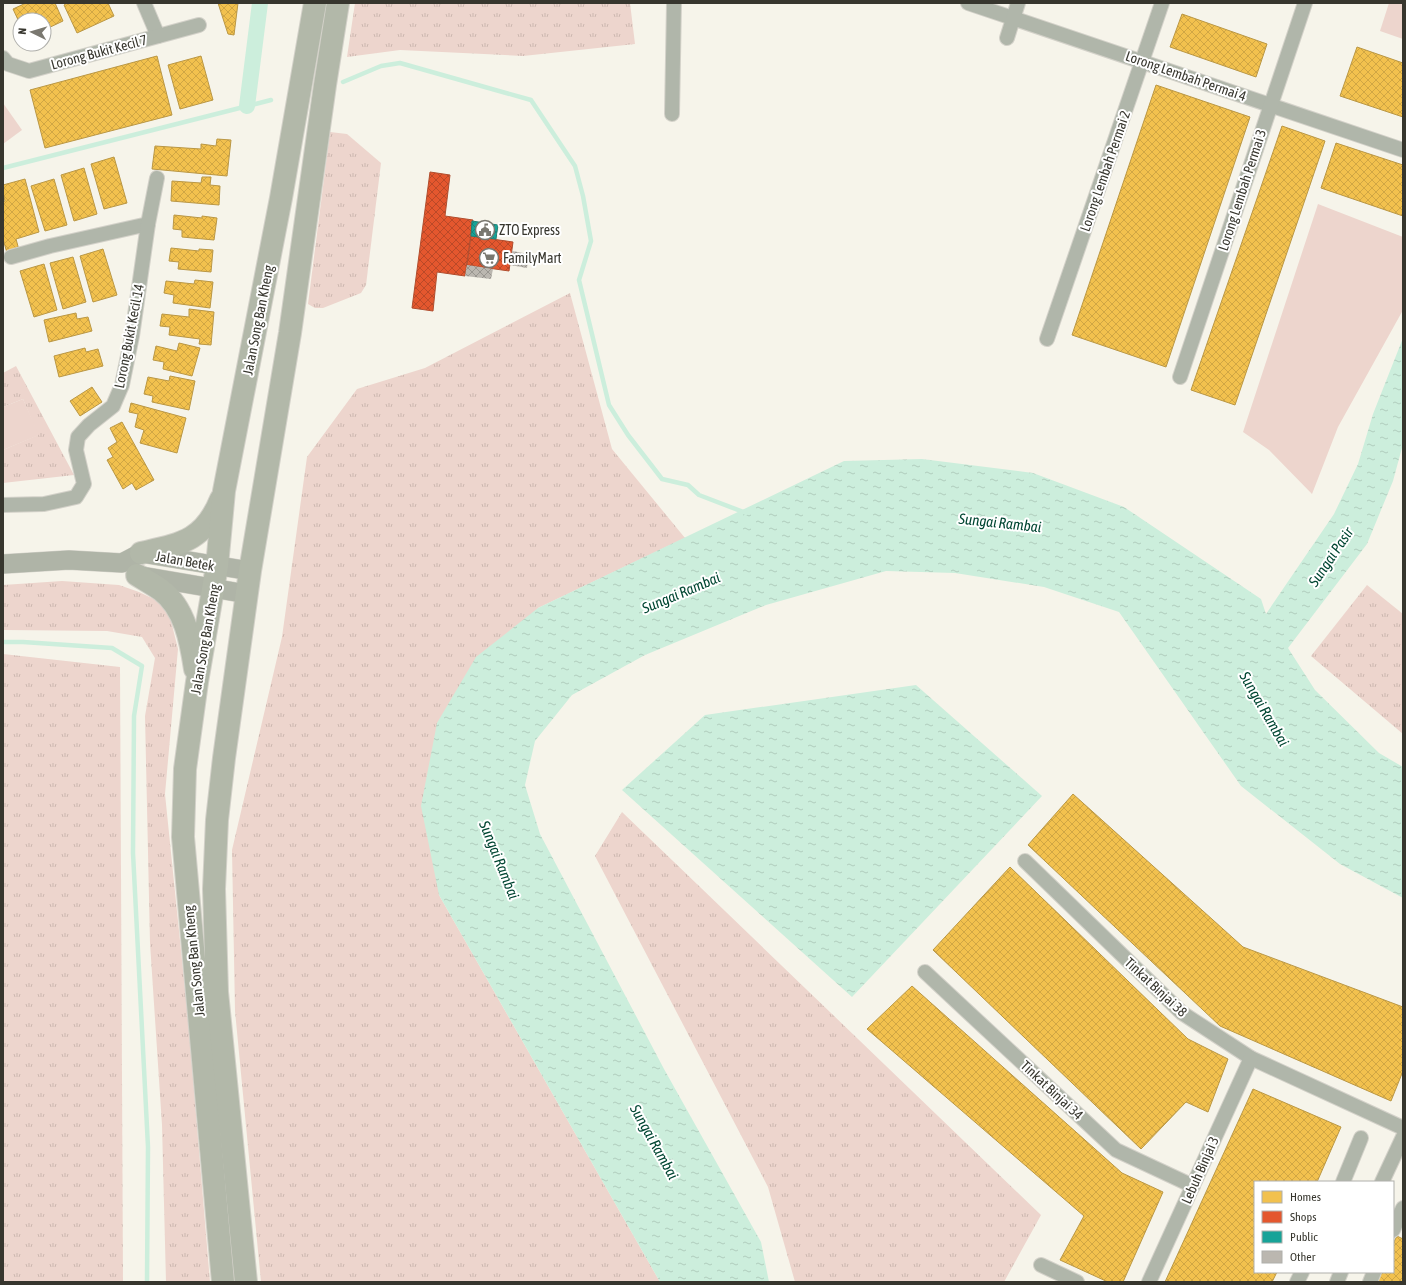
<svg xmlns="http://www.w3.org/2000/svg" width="1406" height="1285" font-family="'Asap Condensed',sans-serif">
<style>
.grass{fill:url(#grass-tufts)}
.park{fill:#edd5cd}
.water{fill:url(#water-ripples)}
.homes{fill:url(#homes-cross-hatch);stroke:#ba9744}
.shops{fill:url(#shops-cross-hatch);stroke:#b04d2e}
.public{fill:url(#public-cross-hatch);stroke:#218278}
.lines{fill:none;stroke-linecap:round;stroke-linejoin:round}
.stream{stroke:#cceedc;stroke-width:4.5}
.canal{stroke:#cceedc;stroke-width:16}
.building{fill:url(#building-cross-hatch)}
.street-casing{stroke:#d3d1c9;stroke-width:16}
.secondary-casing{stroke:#d3d1c9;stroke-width:20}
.primary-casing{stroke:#d3d1c9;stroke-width:24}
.street{stroke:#b0b6aa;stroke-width:14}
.secondary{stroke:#afb4a7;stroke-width:19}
.primary{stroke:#b2b8a9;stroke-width:22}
.labels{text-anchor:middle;stroke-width:4;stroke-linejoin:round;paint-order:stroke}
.street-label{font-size:14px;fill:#37362e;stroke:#fff}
.poi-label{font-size:14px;fill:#37362e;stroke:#fff;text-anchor:start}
.water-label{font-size:15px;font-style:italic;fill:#004632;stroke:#fff}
</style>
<defs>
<pattern id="grass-tufts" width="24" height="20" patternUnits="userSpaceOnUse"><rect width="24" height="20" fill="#edd5cd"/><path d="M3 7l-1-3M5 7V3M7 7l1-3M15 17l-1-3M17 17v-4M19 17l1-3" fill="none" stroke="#ccb7b0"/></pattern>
<pattern id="water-ripples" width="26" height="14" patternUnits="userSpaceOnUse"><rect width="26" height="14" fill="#cceedc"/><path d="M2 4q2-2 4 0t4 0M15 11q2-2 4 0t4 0" fill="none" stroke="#b0cdbd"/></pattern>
<pattern id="homes-cross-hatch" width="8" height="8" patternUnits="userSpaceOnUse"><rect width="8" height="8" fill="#f2c14e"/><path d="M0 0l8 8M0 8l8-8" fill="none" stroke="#d0a644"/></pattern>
<pattern id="shops-cross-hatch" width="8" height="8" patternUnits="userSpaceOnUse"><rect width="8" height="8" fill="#e4572e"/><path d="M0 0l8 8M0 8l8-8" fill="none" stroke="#ba4928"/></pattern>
<pattern id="public-cross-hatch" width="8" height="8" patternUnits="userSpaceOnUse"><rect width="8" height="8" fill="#17a398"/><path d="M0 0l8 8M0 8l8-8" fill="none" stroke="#16867c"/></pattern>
<pattern id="building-cross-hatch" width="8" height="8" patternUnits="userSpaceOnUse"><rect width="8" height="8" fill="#bbb7b0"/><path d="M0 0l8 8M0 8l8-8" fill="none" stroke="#999690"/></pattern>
</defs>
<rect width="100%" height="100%" fill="#f6f4ea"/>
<g class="grass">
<path d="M355 3H630L635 44 523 56 400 50 347 57Z"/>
<path d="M330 132 347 134 381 163 366 285 361 293 323 308H315L308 304Z"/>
<path d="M570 293 612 449 685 538 538 608 439 895 660 1282H261L235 1011 232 850 282 637 307 457 357 389 425 368Z"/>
<path d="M16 366 74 475 3 483V450L38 435 23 399 3 407V373Z"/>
<path d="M62 581 119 585 139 592 158 601 170 617 178 649 165 794 188 1019 210 1282H166L162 1125 150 943 145 716 155 658 142 637 107 631 3 630V585Z"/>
<path d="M1367 585 1403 614V734L1311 656Z"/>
<path d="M3 654 120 667 123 1282H3Z"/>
<path d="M622 812 1041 1215 1004 1282H795L768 1187 595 856Z"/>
</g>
<g class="park">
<path d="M1389 3H1403V39L1380 31Z"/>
<path d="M3 103 22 130 3 144Z"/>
<path d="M1318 204 1403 237V310L1338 427 1312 494 1269 450 1243 432Z"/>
<path d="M23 399 39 435 3 450V407Z"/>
</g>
<g class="water">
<path d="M1403 338V444L1393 481 1367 544 1288 648 1315 690 1379 753 1403 767V898L1340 864 1241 786 1119 612 1044 587 955 573 886 571 766 605 645 655 572 695 535 741 525 785 540 834 664 1069 761 1242 769 1282H660L439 895 421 806 437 723 476 657 538 608 844 461 922 459 1033 473 1124 507 1261 599 1266 614 1334 514 1358 464 1373 414Z"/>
<path d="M916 685 1042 796 852 997 622 790 705 715Z"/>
</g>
<g class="homes">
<path d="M26 3H55L63 21 44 30V20H20V24L13 9Z"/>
<path d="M67 3H108L114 16 77 33 64 5Z"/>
<path d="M218 3H238L234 35 228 34Z"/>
<path d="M1182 14 1267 44 1256 77 1170 47Z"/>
<path d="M1357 47 1403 63V117L1340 96Z"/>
<path d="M157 56 172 115 45 148 30 90Z"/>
<path d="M201 56 213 100 180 109 168 65Z"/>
<path d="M1156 85 1250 117 1166 367 1072 335Z"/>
<path d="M1282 126 1325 141 1235 405 1191 390Z"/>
<path d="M217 139 231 140 227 176 152 169 155 146 201 149V144L216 146Z"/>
<path d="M1336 143 1403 165V216L1321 188Z"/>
<path d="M114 157 127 203 104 209 91 164Z"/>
<path d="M84 168 97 214 74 221 61 175Z"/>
<path d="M202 177H211L210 185 220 186 219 205 171 201 172 181 201 183Z"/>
<path d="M25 179 39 232 16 239 19 250 7 253 3 239V202L5 201 3 193V185Z"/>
<path d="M54 179 67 225 45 231 31 186Z"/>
<path d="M174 215 202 218V216L217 218 214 240 182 237V230L173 229Z"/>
<path d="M171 248 199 251V249L213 250 211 272 178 269 179 262 169 261Z"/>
<path d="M103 249 117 295 93 302 80 256Z"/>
<path d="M73 257 86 302 63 309 50 263Z"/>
<path d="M44 264 57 310 34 317 20 271Z"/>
<path d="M195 280 213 282 210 308 173 303 174 295 164 293 166 281 194 284Z"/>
<path d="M189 309 214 312 211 345 199 344 200 339 169 335 170 327 160 326 162 314 189 317Z"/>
<path d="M76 313 77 319 88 317 92 331 49 342 44 320Z"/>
<path d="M179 343 200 348 192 376 163 369 164 362 153 360 156 346 177 351Z"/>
<path d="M85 348 86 352 98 349 103 366 59 377 54 356Z"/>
<path d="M170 376 195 381 189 410 152 402 153 396 144 394 148 377 169 381Z"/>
<path d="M92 387 102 402 80 416 70 401Z"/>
<path d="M131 403 186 418 177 453 140 443 144 430 135 427 138 414 129 412Z"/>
<path d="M122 422 154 480 136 490 132 483 123 489 107 460 113 457 108 448 117 442 110 428Z"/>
<path d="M1073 794 1243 947 1403 1007V1071L1391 1101 1220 1026 1028 845Z"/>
<path d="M1010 867 1188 1039 1228 1059 1208 1112 1186 1102 1141 1149 933 950Z"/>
<path d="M912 986 1122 1173 1163 1192 1123 1282H1108L1060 1260 1084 1216 867 1029Z"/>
<path d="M1253 1089 1341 1127 1317 1182H1255V1272H1277L1272 1282H1165Z"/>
<path d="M1397 1236 1403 1239V1282H1376L1381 1272H1393V1244Z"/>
</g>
<g class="shops">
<path d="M430 172 450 175 445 216 473 220 465 276 437 272 433 311 412 308Z"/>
<path d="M471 236 513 242 509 271 467 265Z"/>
</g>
<path class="public" d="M472 221 498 225 496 239 471 236Z"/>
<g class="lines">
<g class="stream">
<path d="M343 82 381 66 400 63 531 100 575 166 583 196 591 241 579 280 609 405 628 435 662 479 688 485 699 495 746 513"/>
<path d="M3 168 271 100"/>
<path d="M3 642H23L112 648 142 666 134 716 133 853 148 1147 147 1282"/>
</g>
<path class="canal" d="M247 106 260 3"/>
</g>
<g class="building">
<path d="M512 251 529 254 527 268 510 265Z"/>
<path d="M467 265 493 269 491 279 465 276Z"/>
</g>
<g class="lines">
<g class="street-casing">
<g id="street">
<path d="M144 3 158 36"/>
<path d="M968 3 1403 150"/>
<path d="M1007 38 1018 3"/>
<path d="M3 58 8 64 29 71 199 25"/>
<path d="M672 114 674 3"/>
<path d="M11 257 50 246 148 224"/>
<path d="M1047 339 1162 3"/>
<path d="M1180 377 1305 3"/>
<path d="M3 505 44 504 76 497 84 484 76 450 78 437 89 425 113 406 122 385 132 336 148 224 157 178"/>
<path d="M1025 861 1182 1013 1251 1058 1403 1128"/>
<path d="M925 972 1116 1150 1193 1186"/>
<path d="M1343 1182 1361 1138"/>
<path d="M1382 1182 1403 1137"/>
<path d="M1393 1230 1403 1208"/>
<path d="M1041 1265 1077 1282"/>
<path d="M1149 1282 1251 1058"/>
<path d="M1297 1282 1302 1272"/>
<path d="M1337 1282 1341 1272"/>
<path d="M1370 1282 1374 1272"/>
</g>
</g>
<g class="secondary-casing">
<g id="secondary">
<path d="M3 564 69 560 122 563 141 553 250 571"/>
<path d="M142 576 247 594"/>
</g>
</g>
<g class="primary-casing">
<g id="primary">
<path d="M141 553C181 544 204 541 221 499"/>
<path d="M137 575C145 580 154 585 161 590 185 608 191 642 195 669"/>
<path d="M223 1282 183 837 185 769 197 682 217 566 224 491 281 198 315 3"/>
<path d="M246 1282 217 992 214 889 217 820 224 758 250 571 290 333 325 85 338 3"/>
</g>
</g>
<use href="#street" class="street"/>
<use href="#secondary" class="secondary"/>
<use href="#primary" class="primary"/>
</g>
<defs>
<g id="civic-ring" transform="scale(1)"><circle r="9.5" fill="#fff" stroke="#7a7870" stroke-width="1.5"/><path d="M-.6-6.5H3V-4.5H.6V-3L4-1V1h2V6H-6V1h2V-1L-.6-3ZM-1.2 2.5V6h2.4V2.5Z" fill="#7a7870"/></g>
<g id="supermarket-ring" transform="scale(1)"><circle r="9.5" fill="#fff" stroke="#7a7870" stroke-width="1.5"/><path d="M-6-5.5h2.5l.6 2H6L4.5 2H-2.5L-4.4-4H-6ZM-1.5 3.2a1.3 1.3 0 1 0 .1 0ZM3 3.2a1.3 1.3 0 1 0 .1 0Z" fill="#7a7870"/></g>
</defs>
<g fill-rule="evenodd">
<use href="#civic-ring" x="485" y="230"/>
<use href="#supermarket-ring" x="489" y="258"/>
</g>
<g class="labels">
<g class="street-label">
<text transform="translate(99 52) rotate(-15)" y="5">Lorong Bukit Kecil 7</text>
<text transform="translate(1186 76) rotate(19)" y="5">Lorong Lembah Permai 4</text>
<text transform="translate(1105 171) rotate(-71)" y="5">Lorong Lembah Permai 2</text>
<text transform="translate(1242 190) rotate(-72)" y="5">Lorong Lembah Permai 3</text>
<text transform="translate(258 320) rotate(-79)" y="5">Jalan Song Ban Kheng</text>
<text transform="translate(129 336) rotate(-79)" y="5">Lorong Bukit Kecil 14</text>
<text transform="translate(185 561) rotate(10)" y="5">Jalan Betek</text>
<text transform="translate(205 639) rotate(-80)" y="5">Jalan Song Ban Kheng</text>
<text transform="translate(194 961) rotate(-96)" y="5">Jalan Song Ban Kheng</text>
<text transform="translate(1156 987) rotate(43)" y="5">Tinkat Binjai 38</text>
<text transform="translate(1052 1090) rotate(43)" y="5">Tinkat Binjai 34</text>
<text transform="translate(1200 1170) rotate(-66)" y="5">Lebuh Binjai 3</text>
</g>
<g class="poi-label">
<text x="499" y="235">ZTO Express</text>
<text x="503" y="263">FamilyMart</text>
</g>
<g class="water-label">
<text transform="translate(1000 523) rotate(6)" y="5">Sungai Rambai</text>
<text transform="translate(1331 557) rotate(-56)" y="5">Sungai Pasir</text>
<text transform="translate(681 593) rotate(-23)" y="5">Sungai Rambai</text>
<text transform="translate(1264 709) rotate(60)" y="5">Sungai Rambai</text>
<text transform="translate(499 860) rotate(68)" y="5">Sungai Rambai</text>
<text transform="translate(654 1142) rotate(61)" y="5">Sungai Rambai</text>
</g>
</g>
<rect width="1406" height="1285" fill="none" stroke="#37362e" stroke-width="8"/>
<rect x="1254" y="1181" width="140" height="92" fill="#ffffff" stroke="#afafab"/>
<rect x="1262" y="1191" width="20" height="12" fill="#f2c14e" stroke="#afafab"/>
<text x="1290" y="1201" font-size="12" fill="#37362e">Homes</text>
<rect x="1262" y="1211" width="20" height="12" fill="#e4572e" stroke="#afafab"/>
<text x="1290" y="1221" font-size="12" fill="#37362e">Shops</text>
<rect x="1262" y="1231" width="20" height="12" fill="#17a398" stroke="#afafab"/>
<text x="1290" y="1241" font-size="12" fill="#37362e">Public</text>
<rect x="1262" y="1251" width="20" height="12" fill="#bbb7b0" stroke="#afafab"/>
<text x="1290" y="1261" font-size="12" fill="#37362e">Other</text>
<g transform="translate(32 32) rotate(275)"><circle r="19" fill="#ffffff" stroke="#afafab"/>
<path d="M0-3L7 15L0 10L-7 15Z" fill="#7a7870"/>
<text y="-6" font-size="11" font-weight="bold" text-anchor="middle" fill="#37362e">N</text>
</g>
</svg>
